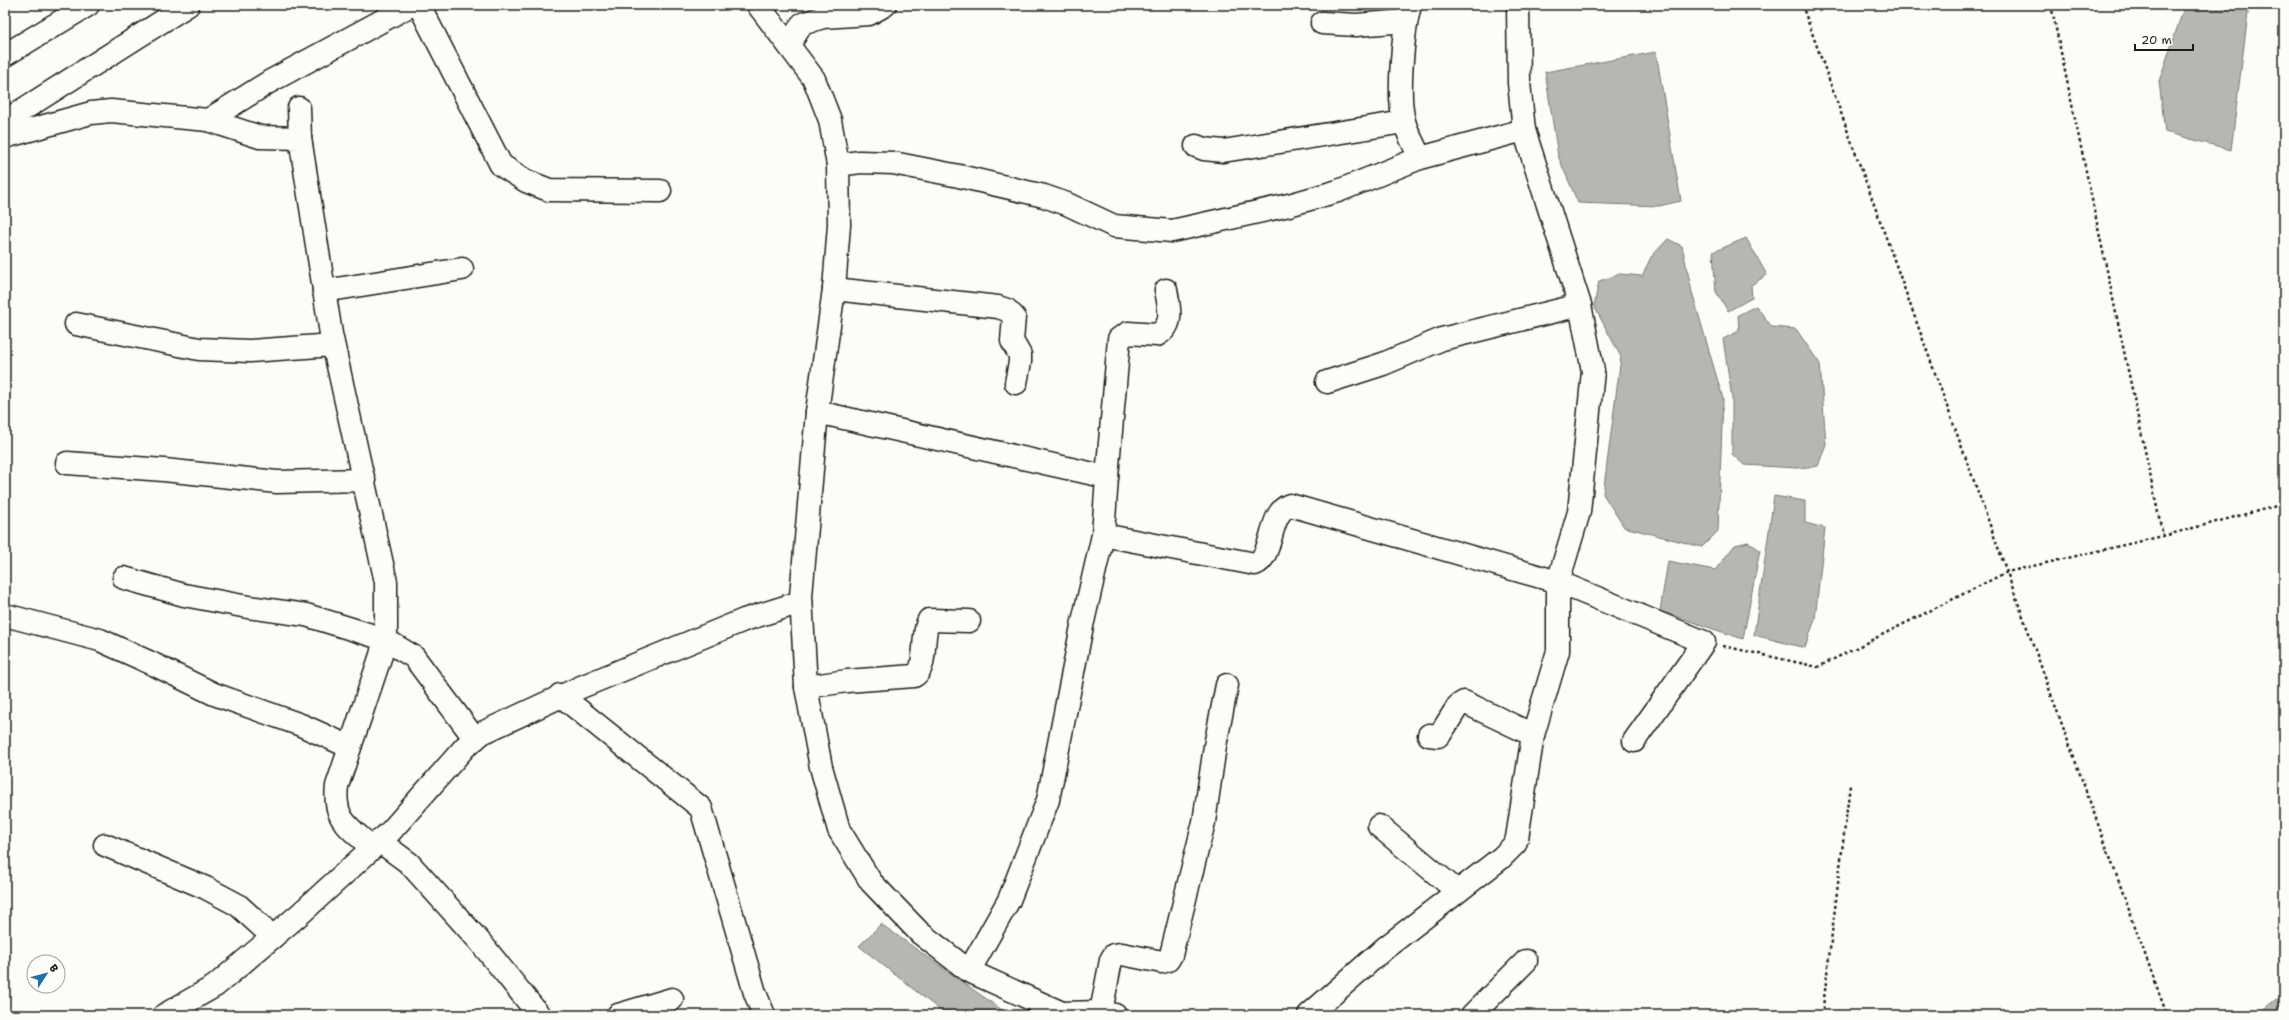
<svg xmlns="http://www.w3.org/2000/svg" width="2289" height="1020" font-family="'Shantell Sans',sans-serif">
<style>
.water{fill:#b7b6b2;stroke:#797876}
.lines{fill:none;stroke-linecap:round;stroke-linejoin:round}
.minor-casing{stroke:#1c1c1c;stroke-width:25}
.major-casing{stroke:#1c1c1c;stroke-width:25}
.path{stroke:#1c1c1c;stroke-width:2.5;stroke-dasharray:3 3;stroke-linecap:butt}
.minor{stroke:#fdfcf7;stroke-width:22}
.major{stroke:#fdfcf7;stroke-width:22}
</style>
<rect width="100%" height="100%" fill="#fdfcf7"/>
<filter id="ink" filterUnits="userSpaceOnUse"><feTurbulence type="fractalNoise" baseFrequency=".025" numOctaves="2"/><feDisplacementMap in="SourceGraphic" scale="8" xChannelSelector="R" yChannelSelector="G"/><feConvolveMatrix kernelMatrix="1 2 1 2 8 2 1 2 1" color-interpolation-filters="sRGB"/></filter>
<g filter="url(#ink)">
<g class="water">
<path d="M2185 5H2249L2231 150 2165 132 2159 81Z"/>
<path d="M1656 52 1681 201 1659 206 1578 203 1558 156 1545 72Z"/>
<path d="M1746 238 1767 275 1751 285 1752 298 1728 311 1716 292 1713 252Z"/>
<path d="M1668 239 1682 246 1692 292 1723 399 1718 531 1702 547 1624 527 1603 494 1621 357 1594 306 1599 281 1620 274 1642 276 1651 257Z"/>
<path d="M1756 306 1772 327 1796 329 1820 364 1826 444 1818 466 1797 468 1744 465 1732 454V398L1723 339 1739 331 1738 315Z"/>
<path d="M1774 496 1805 501V523L1825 528 1815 619 1805 648 1754 635Z"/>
<path d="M1748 542 1760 550 1743 639 1660 611 1668 561 1715 570 1735 545Z"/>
<path d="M881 924 1009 1015H946L859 946Z"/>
<path d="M2284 994V1015H2257Z"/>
</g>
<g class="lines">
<g class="minor-casing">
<g id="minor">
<path d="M419 5 501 165 526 181 549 190 660 191"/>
<path d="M758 5 814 79 830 120 838 165 839 225 834 289 817 412 801 596 806 687 821 767 839 830 871 882 920 933 969 971 1062 1013 1101 1012 1115 1015"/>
<path d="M1410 5C1403 32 1397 95 1404 121 1407 133 1415 146 1420 158"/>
<path d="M1322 23 1356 25 1406 21"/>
<path d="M789 45 802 24 823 17 869 14 885 5"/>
<path d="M5 55 88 5"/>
<path d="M299 108 300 138"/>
<path d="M208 120 260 137 300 138 331 334 386 582V633L381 655 337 786C333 821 349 826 372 848"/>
<path d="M5 137 91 113 111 111 208 120 269 82 411 5"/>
<path d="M1196 146 1204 149 1223 151 1404 122"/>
<path d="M838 165 860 162 893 163 959 176 1044 196 1067 204 1114 226 1172 231 1289 205 1338 191 1420 158 1524 130"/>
<path d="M834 289 998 307 1007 310 1014 317 1012 341 1020 355V362L1016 383"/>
<path d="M324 291 462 269"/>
<path d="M76 324 199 349 250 351 333 345"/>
<path d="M1327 382 1383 364 1442 339 1580 305"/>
<path d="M817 412 1107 477 1103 535 1082 626 1048 800 1009 900 969 971"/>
<path d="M67 463 164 470 277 482 364 480"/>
<path d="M1107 477 1119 339 1128 333 1157 335C1175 325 1169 307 1166 290"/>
<path d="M1103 535 1255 564C1274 557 1268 512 1290 505L1558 582 1704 642 1634 741"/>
<path d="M124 578 184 595 248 607 306 615 384 639 414 657 475 739"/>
<path d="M5 615 100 640 153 664 214 694 301 725 350 747"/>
<path d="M806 687 847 681 914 676C928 669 921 634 929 620L969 621"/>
<path d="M560 695 701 808 755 993 764 1015"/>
<path d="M1429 735 1438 736 1441 733 1458 706 1464 702 1533 735"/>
<path d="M1379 826 1457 891"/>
<path d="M379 841 409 863 481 943 539 1015"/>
<path d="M105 845 206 888 238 905 273 937"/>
<path d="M1101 1012 1111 960 1114 955 1122 954 1162 962 1168 960 1171 955 1204 822 1215 746 1227 685"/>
<path d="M164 1015 215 986 300 914 391 831 465 747 482 733 581 687 744 620 801 602"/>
<path d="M618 1015 672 999"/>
<path d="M1309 1015 1385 948 1501 858 1515 844 1517 838 1533 735 1558 651V582L1579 512 1593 371 1580 305 1524 130 1519 83 1518 5"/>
<path d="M1472 1015 1526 961"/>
</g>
</g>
<g class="major-casing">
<path id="major" d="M5 121 188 5"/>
</g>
<g class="path">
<path d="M1802 5 2167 1015"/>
<path d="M2051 5 2163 536"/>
<path d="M1723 646 1818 667 2007 572 2163 536 2284 504"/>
<path d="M1822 1015 1850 785"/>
</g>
<use href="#minor" class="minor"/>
<use href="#major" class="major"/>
</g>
</g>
<rect width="2289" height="1020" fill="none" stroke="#fdfcf7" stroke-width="20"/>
<rect x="10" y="10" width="2269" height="1000" fill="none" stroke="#1c1c1c" stroke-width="1.5" filter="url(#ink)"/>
<g transform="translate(46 974) rotate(54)"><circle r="19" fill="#fdfcf7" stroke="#a3a29f"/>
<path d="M0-3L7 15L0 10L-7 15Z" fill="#1f6fb2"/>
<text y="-6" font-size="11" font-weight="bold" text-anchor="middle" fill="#1c1c1c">B</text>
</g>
<path d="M2135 44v6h58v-6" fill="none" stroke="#1c1c1c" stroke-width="2"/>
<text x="2141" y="44" font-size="12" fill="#1c1c1c" stroke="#fdfcf7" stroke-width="3" paint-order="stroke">20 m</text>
</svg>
